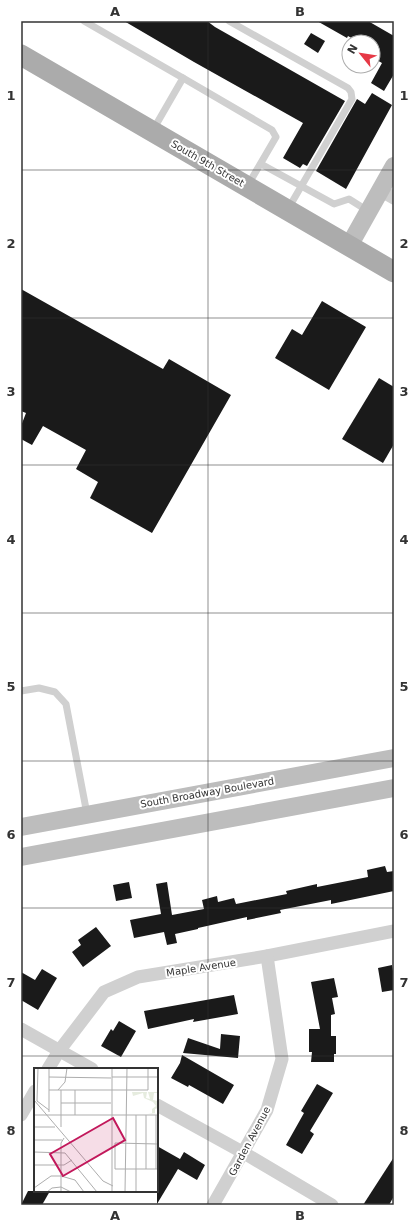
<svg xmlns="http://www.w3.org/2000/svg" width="415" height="1226" font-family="'DejaVu Sans',sans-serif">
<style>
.building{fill:#1a1a1a}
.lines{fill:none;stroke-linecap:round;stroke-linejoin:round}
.lane{stroke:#d0d0d0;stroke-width:7}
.street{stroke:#d0d0d0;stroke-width:13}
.secondary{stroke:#bdbdbd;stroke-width:18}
.primary{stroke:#ababab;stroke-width:21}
.grid{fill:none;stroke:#333;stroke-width:1;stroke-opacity:0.55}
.labels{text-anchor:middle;stroke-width:4;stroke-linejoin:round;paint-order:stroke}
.street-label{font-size:10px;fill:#333;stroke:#fff}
.inset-road{fill:none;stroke:#adadad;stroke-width:1}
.view{fill:#c2185b;fill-opacity:0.15;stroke:#c2185b;stroke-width:2}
.inset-edge{fill:none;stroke:#333;stroke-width:2}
.neatline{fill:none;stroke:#333;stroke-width:1.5}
.grid-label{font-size:13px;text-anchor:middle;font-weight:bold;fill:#333}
</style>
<rect width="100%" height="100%" fill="#fff"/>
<g class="building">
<path d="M124 21H207L215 27 345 101 307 166 303 164 300 168 283 158 303 123 194 62Z"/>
<path d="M317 21H368L394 36V74L384 91 371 83 382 63 373 58V42H358L348 36 347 38Z"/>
<path d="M311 33 325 41 318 53 304 44Z"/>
<path d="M372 93 392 105 346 189 316 171 357 99 365 104Z"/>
<path d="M21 289 163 369 169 359 231 395 152 533 90 498 98 482 76 469 86 450 43 426 32 445 21 439V426L26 413 21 411Z"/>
<path d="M322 301 366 327 329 390 275 358 292 329 302 335Z"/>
<path d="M379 378 394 387V444L383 463 342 439Z"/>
<path d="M385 866 387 872 394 871V891L331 904V900L280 910 281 913 247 920V917L198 928V929L175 934 177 943 167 945 164 932 134 938 130 920 161 914 156 884 167 882 172 915 204 909 202 900 217 896 218 902 234 898 236 904 287 894 286 891 317 884V887L368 877 367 870Z"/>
<path d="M129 882 132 898 116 901 113 885Z"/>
<path d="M96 927 111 946 83 967 72 952 81 945 78 940Z"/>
<path d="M392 965 393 971H394V990L382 992 378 968Z"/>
<path d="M42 969 57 978 38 1010 21 1000V972L35 980Z"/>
<path d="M334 978 338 997 332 998 335 1014 331 1015V1036H336V1054H334V1062H311L312 1052H309V1029H320L311 982Z"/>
<path d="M234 995 238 1014 193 1022 194 1019 148 1029 144 1011Z"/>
<path d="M119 1021 136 1031 121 1057 101 1046 111 1029 113 1031Z"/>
<path d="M221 1034 240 1036 238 1058 183 1053 188 1038 220 1049Z"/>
<path d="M182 1055 234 1085 223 1104 189 1085 188 1087 171 1078 180 1063Z"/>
<path d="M317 1084 333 1093 310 1131 314 1134 302 1154 286 1145 304 1113 301 1111Z"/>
<path d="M157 1146 180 1159 184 1152 205 1165 197 1180 178 1169 157 1204Z"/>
<path d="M394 1157V1196L389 1205H363Z"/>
<path d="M28 1191H50L42 1205H21Z"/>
</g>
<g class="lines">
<g class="lane">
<path d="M84 21 183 78 153 130"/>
<path d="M229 21 348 88 351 92 352 99 288 209"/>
<path d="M183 78 272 130 276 137 248 185"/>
<path d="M261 164 334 204 349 199 368 211"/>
<path d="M21 691 39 688 55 692 66 704 87 814"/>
</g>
<g class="street">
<path d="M380 190 394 198"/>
<path d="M21 1029 92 1069"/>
<path d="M48 1069 59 1051 104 992 138 977 267 956 394 931"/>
<path d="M157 1105 244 1153 332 1205"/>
<path d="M21 1115 35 1091"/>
<path d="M213 1205 267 1110 282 1059 267 956"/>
</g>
<g class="secondary">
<path d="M349 246 394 166"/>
<path d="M21 827 394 758"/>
<path d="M21 857 394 788"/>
</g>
<path class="primary" d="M21 55 394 272"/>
</g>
<path class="grid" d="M208 21V1205M21 170H394M21 318H394M21 465H394M21 613H394M21 761H394M21 908H394M21 1056H394"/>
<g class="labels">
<g class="street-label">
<text transform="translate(208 163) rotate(30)" y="4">South 9th Street</text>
<text transform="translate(207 792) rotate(-10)" y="4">South Broadway Boulevard</text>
<text transform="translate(201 967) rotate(-9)" y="4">Maple Avenue</text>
<text transform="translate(249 1141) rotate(-62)" y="4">Garden Avenue</text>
</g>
</g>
<g transform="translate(34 1068)">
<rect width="124" height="124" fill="#fff"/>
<path d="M98 24H113L112 30 116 31 114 24H124V30V25H120L119 32 124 33V40L121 41V45H124L114 46 118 45V41L122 38 119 34 110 30 109 25 99 28Z" fill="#e6ecdf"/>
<path class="inset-road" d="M4 0 3 33 15 42M78 0V124M15 9 77 10M78 9H124M15 22H77M24 22 31 14 33 0M77 22H114V0M0 32 69 113 79 118M27 35H77M15 44V0M0 47H124M41 47V22M0 59H21M27 59V22M0 72H28M81 75V101H124M81 75 124 76M0 84 31 85 63 124M0 97H30L38 92M112 101V47M122 101V47M0 120 17 108H27L41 112 50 124M13 124 18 120 27 119 37 124M27 124V75L30 70M91 124 93 0M102 124V47"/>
<path class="view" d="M79 50 91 72 29 108 16 86Z"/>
<rect width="124" height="124" class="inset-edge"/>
</g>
<rect width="415" height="1226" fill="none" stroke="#ffffff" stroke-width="44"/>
<g transform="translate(361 54) rotate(300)"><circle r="19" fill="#ffffff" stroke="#adadad"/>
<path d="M0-3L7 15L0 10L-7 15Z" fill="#e63946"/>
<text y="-6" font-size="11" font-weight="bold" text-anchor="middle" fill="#333333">N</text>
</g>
<rect x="22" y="22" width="371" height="1182" class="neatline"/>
<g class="grid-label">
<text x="115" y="16">A</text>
<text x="300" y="16">B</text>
<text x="11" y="100">1</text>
<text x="404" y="100">1</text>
<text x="11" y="248">2</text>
<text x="404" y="248">2</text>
<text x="11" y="396">3</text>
<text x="404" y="396">3</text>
<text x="11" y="544">4</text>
<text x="404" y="544">4</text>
<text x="11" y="691">5</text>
<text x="404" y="691">5</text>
<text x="11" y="839">6</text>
<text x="404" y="839">6</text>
<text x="11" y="987">7</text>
<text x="404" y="987">7</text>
<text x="11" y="1135">8</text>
<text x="404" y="1135">8</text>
<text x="115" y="1220">A</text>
<text x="300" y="1220">B</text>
</g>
</svg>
